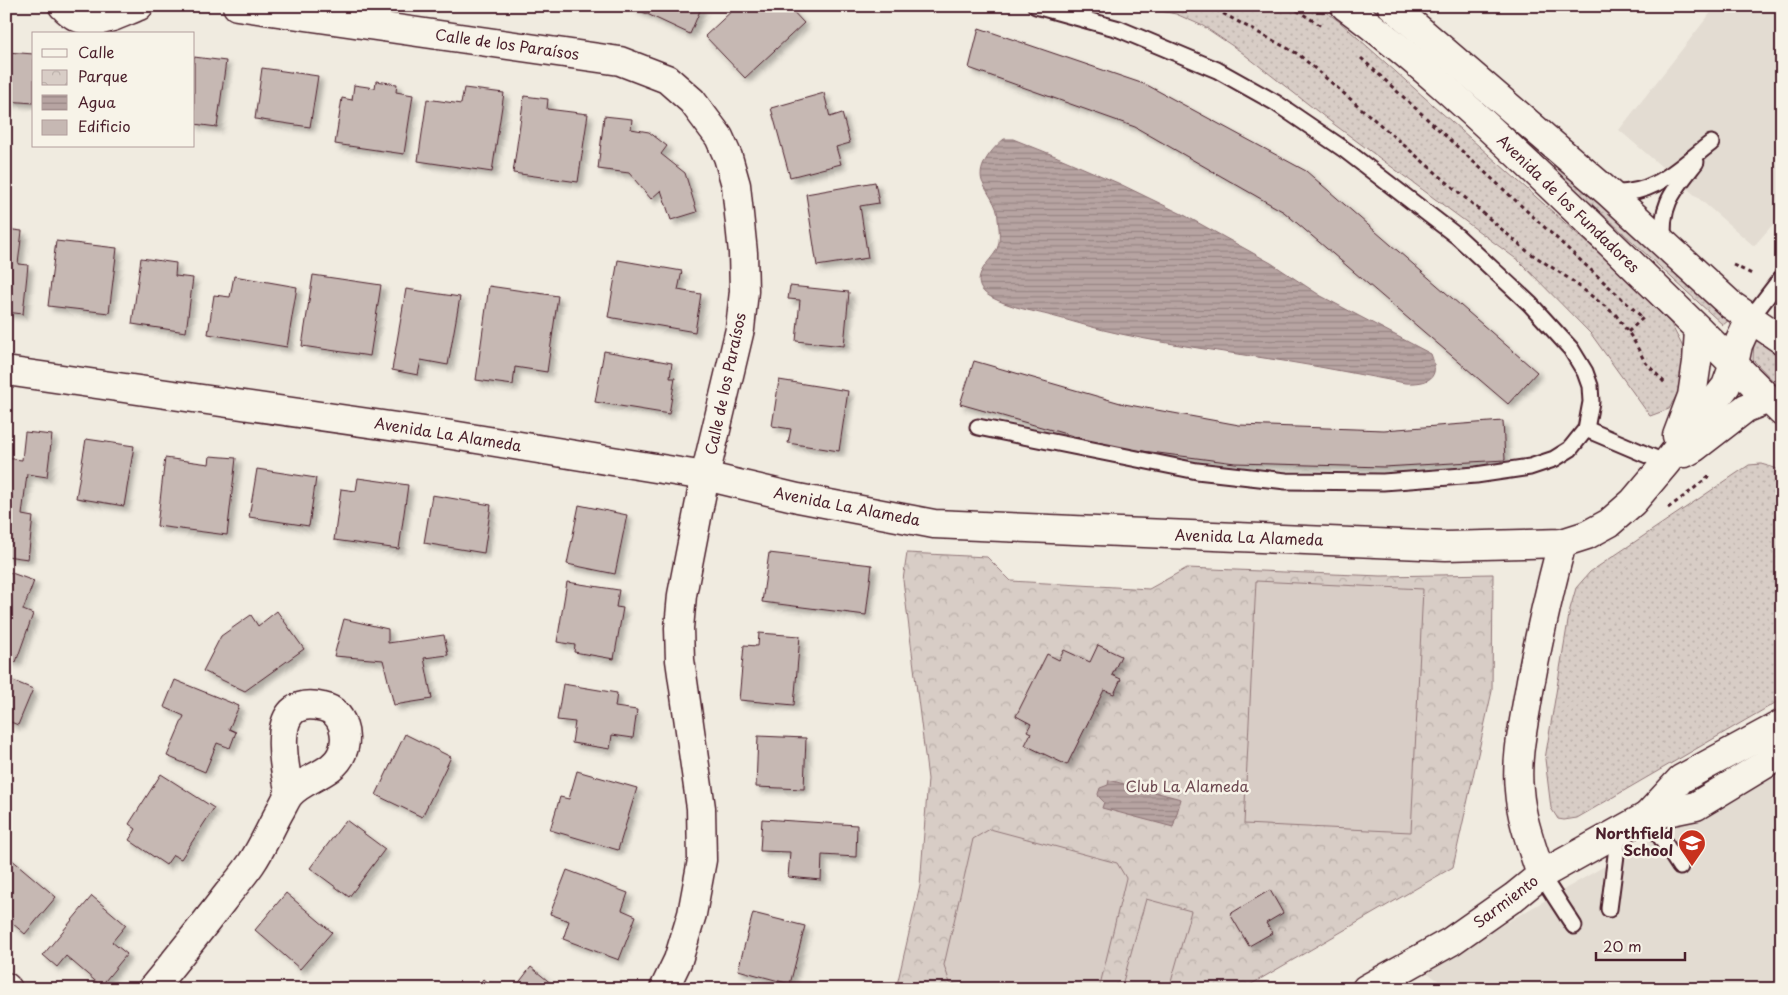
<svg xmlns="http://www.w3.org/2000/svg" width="1788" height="995" font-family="'Playpen Sans',sans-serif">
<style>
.built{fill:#e3dcd2}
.grass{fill:url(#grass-dots);stroke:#917678}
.park{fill:url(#park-crowns);stroke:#917678}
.pitch{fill:#d8cdc6;stroke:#917678}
.water{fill:url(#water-rules);stroke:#8b6f72}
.building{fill:#c6b8b3;stroke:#4a1f2b;filter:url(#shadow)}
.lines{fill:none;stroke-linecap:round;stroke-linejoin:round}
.lane-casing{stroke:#4a1f2b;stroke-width:19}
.street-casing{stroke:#4a1f2b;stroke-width:31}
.secondary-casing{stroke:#4a1f2b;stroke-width:31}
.path{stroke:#4a1f2b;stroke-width:3;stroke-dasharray:4 4;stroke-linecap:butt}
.lane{stroke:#f7f3e8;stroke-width:15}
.street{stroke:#f7f3e8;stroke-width:28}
.secondary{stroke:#f7f3e8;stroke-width:28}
.labels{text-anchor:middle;stroke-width:5;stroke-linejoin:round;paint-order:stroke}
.street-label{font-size:15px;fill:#4a1f2b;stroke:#f7f3e8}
.park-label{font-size:15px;fill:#6e4a52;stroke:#f7f3e8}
.poi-label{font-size:15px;font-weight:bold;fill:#4a1f2b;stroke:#f7f3e8;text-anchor:end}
</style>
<defs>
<pattern id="grass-dots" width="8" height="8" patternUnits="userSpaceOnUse" patternTransform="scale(1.25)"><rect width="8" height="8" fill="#d8cdc6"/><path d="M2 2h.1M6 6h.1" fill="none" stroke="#bbb0aa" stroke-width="1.8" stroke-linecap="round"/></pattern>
<pattern id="park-crowns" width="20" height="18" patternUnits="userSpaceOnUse" patternTransform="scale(1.25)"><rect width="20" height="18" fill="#d8cdc6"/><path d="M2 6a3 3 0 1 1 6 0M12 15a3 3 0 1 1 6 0" fill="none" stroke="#bbb0aa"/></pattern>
<pattern id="water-rules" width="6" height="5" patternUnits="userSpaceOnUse" patternTransform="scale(1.25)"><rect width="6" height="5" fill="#b7a4a2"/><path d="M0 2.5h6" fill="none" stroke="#978584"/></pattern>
<filter id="shadow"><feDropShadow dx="4.5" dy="4.5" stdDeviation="2.5" flood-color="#0004"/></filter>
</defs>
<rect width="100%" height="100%" fill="#f0ebe0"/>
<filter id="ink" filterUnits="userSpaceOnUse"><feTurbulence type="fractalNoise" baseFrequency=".02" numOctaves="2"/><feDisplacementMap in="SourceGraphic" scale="10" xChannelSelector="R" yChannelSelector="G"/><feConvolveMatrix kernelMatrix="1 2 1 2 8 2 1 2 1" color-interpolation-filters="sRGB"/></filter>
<g filter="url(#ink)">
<g class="built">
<path d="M1716 6H1782V214L1754 246 1619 130Z"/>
<path d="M1782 764V989H1449L1424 970Z"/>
</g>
<g class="grass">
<path d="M1135 6H1318L1340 22 1629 280 1671 324 1685 351 1682 385 1669 409 1650 416 1591 334 1519 261 1335 125 1240 51 1203 26 1176 14Z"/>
<path d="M1364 6H1376L1541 147 1729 320 1723 325 1536 153Z"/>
<path d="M1758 335 1782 361V390L1753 360 1754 340Z"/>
<path d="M1761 464 1775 468 1782 472V699L1577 818 1564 820 1558 819 1551 808 1545 759 1570 609 1576 588 1590 572 1749 465Z"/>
</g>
<path class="park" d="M907 553 987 557 1011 581 1149 589 1187 568 1381 576 1493 574 1492 691 1453 867 1243 989H896L920 886 928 779 903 580Z"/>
<g class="pitch">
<path d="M1256 581 1423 589 1411 832 1244 824Z"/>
<path d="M990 829 1117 863 1126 878 1099 989H973L950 983 944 965 973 839Z"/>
<path d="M1146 899 1191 911 1169 989H1121Z"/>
</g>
<g class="water">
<path d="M1004 139H1013L1053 155 1118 183 1184 215 1271 263 1321 296 1431 354C1441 379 1428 384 1405 383 1367 376 1328 368 1290 362 1233 353 1177 346 1121 334 1096 329 1072 321 1048 315 1032 311 985 302 980 286 975 271 992 260 997 249 1001 240 999 228 998 219 998 204 987 194 982 181 977 166 993 148 1004 139Z"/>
<path d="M1109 780 1181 799 1173 827 1102 808 1104 802 1099 797 1098 794 1100 788 1108 785Z"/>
</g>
<g class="building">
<path d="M630 6H702L690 34Z"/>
<path d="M737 6H788L804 23 745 78 705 36Z"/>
<path d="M979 28 1147 85 1306 171 1537 372 1508 404 1284 212 1135 127 969 68Z"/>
<path d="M6 52 34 54V103L6 101Z"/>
<path d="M194 57 226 61 217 127 194 124Z"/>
<path d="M262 68 318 76 310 127 255 119Z"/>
<path d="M376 81 397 84 396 92 413 95 404 154 335 144 342 98 352 100 354 85 375 88Z"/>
<path d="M464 88 504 93 492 172 418 161 427 99 461 104Z"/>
<path d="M824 93 830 117 842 113 850 143 836 147 841 164 790 177 771 108Z"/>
<path d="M524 96 548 99 547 109 588 114 578 182 513 173Z"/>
<path d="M604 116 632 119 631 129 649 132 667 146 661 154 685 173 697 212 671 220 661 190 651 199 629 173 598 169Z"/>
<path d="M875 182 879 203 860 206 868 258 817 266 806 194Z"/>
<path d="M6 229 22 231 18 264 28 265 23 314 6 312Z"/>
<path d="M56 241 117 248 109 313 48 306Z"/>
<path d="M141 258 176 263 175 276 193 278 186 332 132 324Z"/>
<path d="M618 260 682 271 678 290 701 294 695 332 608 317Z"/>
<path d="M313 275 381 285 370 356 302 346Z"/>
<path d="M234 276 297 287 287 347 208 334 214 295 230 297Z"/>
<path d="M489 286 558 296 547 372 515 367 513 385 476 380Z"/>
<path d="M790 286 849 292 844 346 796 341 800 300 788 299Z"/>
<path d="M406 289 460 297 448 365 421 360 418 375 392 370Z"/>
<path d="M604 351 672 363 670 378H675L669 414 595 402Z"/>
<path d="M974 361 1124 404 1239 425 1384 430 1503 421 1505 460 1384 467 1235 463 1112 447 960 404Z"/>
<path d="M779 380 848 391 839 451 788 443 791 429 772 426Z"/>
<path d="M25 432 52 435 47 477 27 474 22 515 33 517 28 559 6 556V458L22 460Z"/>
<path d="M86 439 134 446 124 506 76 498Z"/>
<path d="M210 456 236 458 227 535 157 526 165 458 209 464Z"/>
<path d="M257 469 316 478 309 526 249 517Z"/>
<path d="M358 478 408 485 399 549 334 540 341 489 356 491Z"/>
<path d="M432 495 491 505 484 553 424 543Z"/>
<path d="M579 505 627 515 615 574 567 564Z"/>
<path d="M769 553 872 565 866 615 762 602Z"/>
<path d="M6 571 34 581 23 610 33 614 16 662 6 659Z"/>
<path d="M567 582 619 590 616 607 623 608 614 659 574 652 575 645 557 642Z"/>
<path d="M277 611 304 649 245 691 203 671 221 636 251 615 258 626Z"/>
<path d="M344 619 388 629V643L444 635 448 655 424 658 432 699 394 705 383 660 334 656Z"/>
<path d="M759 633 800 636 794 705 739 700 744 645 758 646Z"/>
<path d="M1098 645 1121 656 1112 675 1121 679 1114 694 1104 690 1067 765 1025 745 1031 733 1027 731 1031 724 1016 716 1047 654 1059 660 1064 650 1090 662Z"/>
<path d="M6 678 33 689 18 725 6 720Z"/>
<path d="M175 680 239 706 229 729 236 732 230 748 217 743 205 772 167 756 184 716 164 707Z"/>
<path d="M563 684 617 693 615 707 637 710 633 738 612 735 610 749 572 743 575 722 557 720Z"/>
<path d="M405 734 451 757 422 817 376 795Z"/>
<path d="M758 736 806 738 804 789 756 787Z"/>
<path d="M577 771 637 788 618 850 550 830 560 797 569 799Z"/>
<path d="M161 774 214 808 181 859 173 855 166 865 129 840 136 829 129 824Z"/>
<path d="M762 819 857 825 856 857 822 855 821 880 788 877 790 852 760 851Z"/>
<path d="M346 820 385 849 349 897 310 868Z"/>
<path d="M10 858 56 897 25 934 6 918V863Z"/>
<path d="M567 870 628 893 622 910 636 916 619 960 563 939 569 921 550 914Z"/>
<path d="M1270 890 1283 913 1266 923 1272 933 1249 946 1230 914Z"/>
<path d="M286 893 332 932 300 969 255 930Z"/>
<path d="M92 896 126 925 112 942 127 954 101 986 66 956 57 967 43 955Z"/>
<path d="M753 913 805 926 790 984 738 970Z"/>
<path d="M531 967 558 989H514Z"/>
<path d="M483 979 495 989H475Z"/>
</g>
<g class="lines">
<g class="lane-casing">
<g id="lane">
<path d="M1610 193C1655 196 1678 168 1711 143"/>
<path d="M1664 243C1659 205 1674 190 1696 162"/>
<path d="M1750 319 1782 277"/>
<path d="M978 427 1197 471 1286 481 1383 482 1476 475 1530 467 1554 459 1570 449 1586 429 1591 402 1590 386 1585 372 1571 349 1530 304 1458 237 1345 150 1276 103 1217 70 1119 29 1036 6"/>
<path d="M1586 429 1666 463"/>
<path d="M1647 816 1680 867"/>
<path d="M1541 875 1574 926"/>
<path d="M1609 909 1619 832"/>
</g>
</g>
<g class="street-casing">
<g id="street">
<path d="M63 6C88 33 111 17 139 6"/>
<path d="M237 6 620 61 667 79 692 101 719 137 728 157 736 185 743 253 744 291 740 329 705 476 682 595 679 628 680 660 701 808 702 860 692 914 678 960 664 989"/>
<path d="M6 371 452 435 705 476 798 498 934 524 1446 546 1562 543 1587 535 1609 523 1633 502 1666 463 1726 386 1734 364 1738 345 1750 319"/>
<path d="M1677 436 1692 396 1697 362 1699 330"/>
<path d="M1685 453 1694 448 1746 408 1769 399"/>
<path d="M1647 816 1681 779 1782 724"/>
<path d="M1541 875C1532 847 1521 819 1519 790 1516 761 1522 732 1527 703 1536 649 1548 596 1562 543"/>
<path d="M6 987 8 989"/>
<path d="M152 989C176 960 200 930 223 900 232 888 242 877 251 864 262 848 270 829 280 811 283 806 286 799 289 795 303 778 334 774 342 753 349 736 343 711 323 707 267 693 284 765 290 794"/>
<path d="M1366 989 1450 942 1514 897 1541 875 1647 816 1696 806 1782 754"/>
</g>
</g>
<g class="secondary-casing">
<g id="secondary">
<path d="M1345 6C1413 56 1475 114 1536 172 1619 251 1701 331 1782 412"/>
<path d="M1392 6 1609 193 1731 305 1782 340"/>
</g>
</g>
<g class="path">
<path d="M1209 6 1298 54 1527 251 1571 280 1616 315 1633 339 1645 362 1665 383"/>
<path d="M1290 6 1323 27"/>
<path d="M1361 58 1643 318 1628 332"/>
<path d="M1733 265 1754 275"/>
<path d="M1668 508 1691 491 1710 475"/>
</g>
<use href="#lane" class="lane"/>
<use href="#street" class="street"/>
<use href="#secondary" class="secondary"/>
</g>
</g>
<defs>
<g id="school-pin" transform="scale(1.4375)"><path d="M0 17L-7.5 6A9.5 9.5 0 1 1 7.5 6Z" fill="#c8321e" stroke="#f7f3e8"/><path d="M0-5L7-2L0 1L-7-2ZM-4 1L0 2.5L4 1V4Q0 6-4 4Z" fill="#fff"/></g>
</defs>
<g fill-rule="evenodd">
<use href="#school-pin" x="1692" y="843"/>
</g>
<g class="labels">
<g class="street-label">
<text transform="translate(507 45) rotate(8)" y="5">Calle de los Paraísos</text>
<text transform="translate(1568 204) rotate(44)" y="5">Avenida de los Fundadores</text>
<text transform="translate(726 384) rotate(-78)" y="5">Calle de los Paraísos</text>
<text transform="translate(448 435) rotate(9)" y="5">Avenida La Alameda</text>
<text transform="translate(847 507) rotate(11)" y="5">Avenida La Alameda</text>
<text transform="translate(1249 538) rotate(2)" y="5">Avenida La Alameda</text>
<text transform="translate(1506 902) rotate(-37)" y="5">Sarmiento</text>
</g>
<g class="park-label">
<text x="1187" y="792">Club La Alameda</text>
</g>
<g class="poi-label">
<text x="1673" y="839">Northfield<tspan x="1673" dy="17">School</tspan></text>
</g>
</g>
<rect width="1788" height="995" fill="none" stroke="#f7f3e8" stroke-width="25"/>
<rect x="12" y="12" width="1763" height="970" fill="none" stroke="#4a1f2b" stroke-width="2" filter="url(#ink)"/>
<rect x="32" y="32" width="162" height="115" fill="#f7f3e8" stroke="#b29e9c"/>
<rect x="42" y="49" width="25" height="8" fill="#f7f3e8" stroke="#b29e9c"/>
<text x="78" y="58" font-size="15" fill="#4a1f2b">Calle</text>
<rect x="42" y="70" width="25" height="15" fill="url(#park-crowns)" stroke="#b29e9c"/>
<text x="78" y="82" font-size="15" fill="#4a1f2b">Parque</text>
<rect x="42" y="95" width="25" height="15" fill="url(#water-rules)" stroke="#b29e9c"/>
<text x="78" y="108" font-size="15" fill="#4a1f2b">Agua</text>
<rect x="42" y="120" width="25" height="15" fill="#c6b8b3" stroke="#b29e9c"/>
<text x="78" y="132" font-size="15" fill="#4a1f2b">Edificio</text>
<path d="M1596 952v8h89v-8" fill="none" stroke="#4a1f2b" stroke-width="2.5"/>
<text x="1603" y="952" font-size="15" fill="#4a1f2b" stroke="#f7f3e8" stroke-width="4" paint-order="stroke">20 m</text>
</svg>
